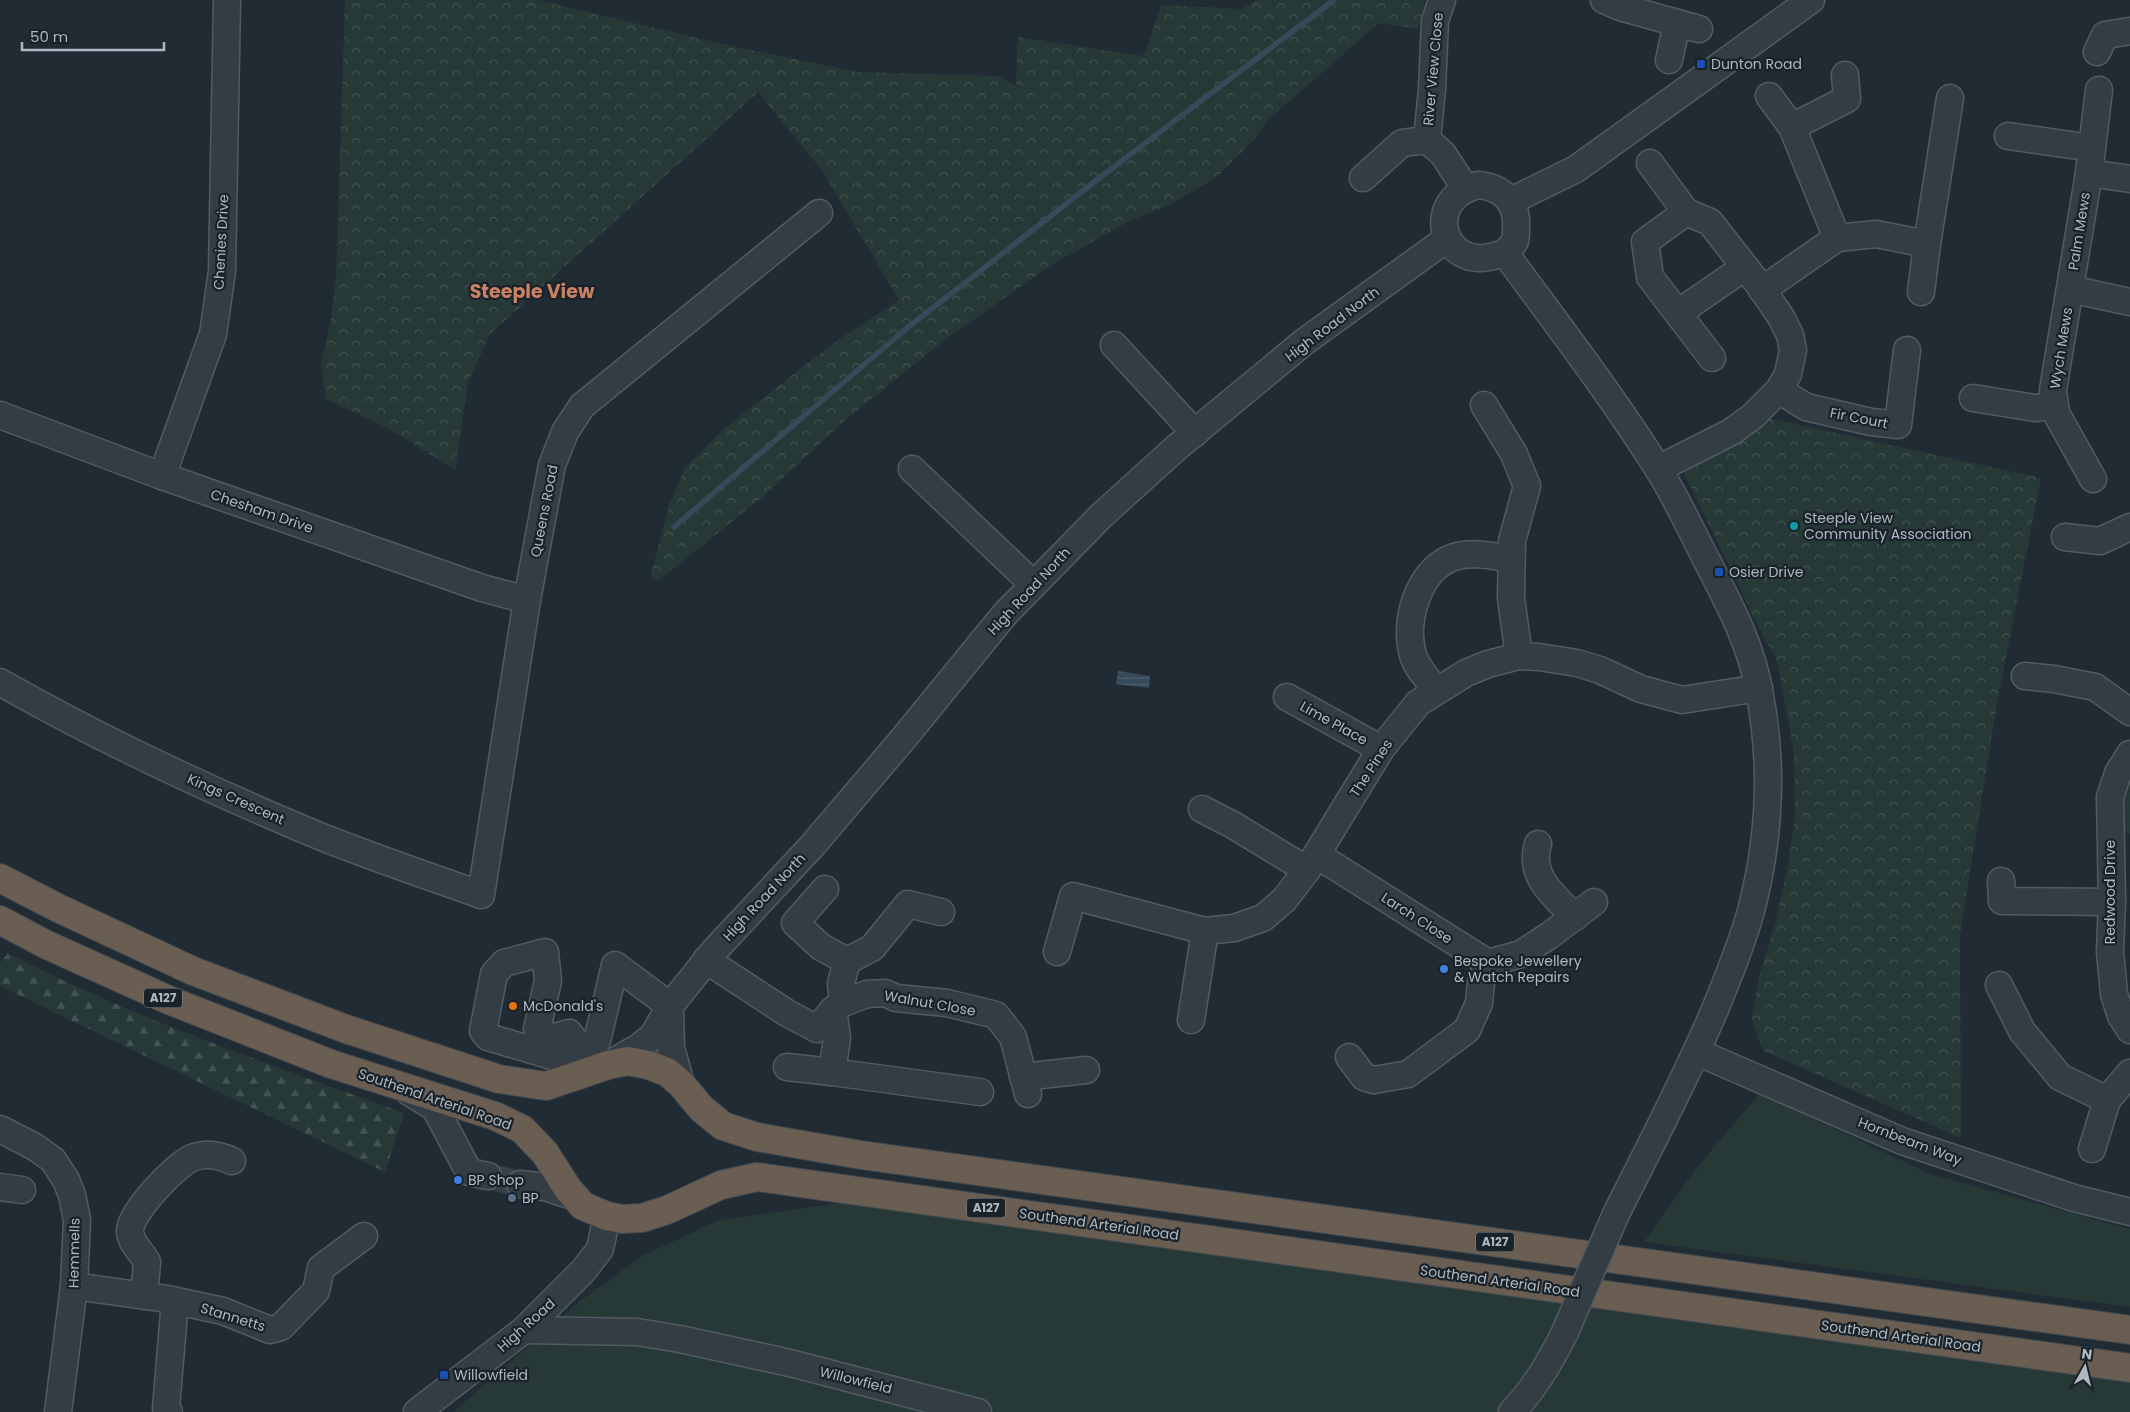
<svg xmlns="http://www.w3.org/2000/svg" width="2130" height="1412" font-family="Poppins,sans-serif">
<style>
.grass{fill:#263937}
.forest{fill:url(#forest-firs)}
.park{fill:url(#park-crowns)}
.water{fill:url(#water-rules)}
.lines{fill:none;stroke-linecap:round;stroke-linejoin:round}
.stream{stroke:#364a5a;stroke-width:5.5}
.minor-tunnel{stroke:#364049;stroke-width:26;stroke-dasharray:26 13;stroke-linecap:butt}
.minor-casing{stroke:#515b62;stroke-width:29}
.highway-casing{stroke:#3f484f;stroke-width:30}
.minor{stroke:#343d44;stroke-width:26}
.highway{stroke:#6a5d52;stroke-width:28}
.minor-bridge-casing{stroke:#515b62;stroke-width:29;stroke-linecap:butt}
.minor-bridge{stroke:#343d44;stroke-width:26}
.transit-dot{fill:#1a4fb4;stroke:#1a2229;stroke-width:2}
.culture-dot{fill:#0f9aa8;stroke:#1a2229;stroke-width:2}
.shop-dot{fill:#3f7fe0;stroke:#1a2229;stroke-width:2}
.food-dot{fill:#e8710a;stroke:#1a2229;stroke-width:2}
.service-dot{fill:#5c6f8a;stroke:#1a2229;stroke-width:2}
.labels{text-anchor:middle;stroke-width:4.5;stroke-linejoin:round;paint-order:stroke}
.shield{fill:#1a2229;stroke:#828b93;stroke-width:1}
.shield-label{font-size:12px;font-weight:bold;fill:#aeb8c1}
.poi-label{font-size:14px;fill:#aeb8c1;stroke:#1a2229;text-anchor:start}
.street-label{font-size:14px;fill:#aeb8c1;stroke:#1a2229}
.district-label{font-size:19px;font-weight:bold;fill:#c88263;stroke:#1a2229}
</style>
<defs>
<pattern id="forest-firs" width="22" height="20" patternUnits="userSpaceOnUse" patternTransform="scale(1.25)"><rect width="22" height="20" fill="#263937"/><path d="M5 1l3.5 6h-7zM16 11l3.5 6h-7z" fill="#435452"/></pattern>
<pattern id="park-crowns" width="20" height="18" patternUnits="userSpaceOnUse" patternTransform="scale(1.25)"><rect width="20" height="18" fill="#263937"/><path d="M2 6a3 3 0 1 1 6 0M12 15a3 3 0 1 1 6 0" fill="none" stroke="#435452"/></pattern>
<pattern id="water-rules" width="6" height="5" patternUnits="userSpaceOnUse" patternTransform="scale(1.25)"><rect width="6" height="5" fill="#364a5a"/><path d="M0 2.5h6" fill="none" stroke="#516270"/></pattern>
</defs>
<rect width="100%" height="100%" fill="#212b34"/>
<g class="grass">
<path d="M2130 781V834L2118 832 2122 802Z"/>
<path d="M1760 1093 1930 1174 2130 1229V1307L1644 1242 1695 1170Z"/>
<path d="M854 1201 2130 1378V1412H453L579 1302 642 1256 719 1220Z"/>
</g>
<path class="forest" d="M8 953C135 1019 271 1065 404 1113L385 1172 0 986V963Z"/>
<g class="park">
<path d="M345 0H538L722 44 858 72 997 76 1016 86 1018 37 1144 56 1161 5 1243 9 1256 0H1425L1418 29 1379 23 1268 120 1257 136 1217 177 1169 205 1131 220 1053 264 946 339 845 420 764 496 658 581 651 574 669 506 685 468 726 427 834 343 899 300 821 169 758 92 490 334 468 383 455 470 388 428 326 399 321 363 331 319 336 278Z"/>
<path d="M1768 418 2041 478 1997 703 1960 934 1961 1138 1763 1051 1752 1019 1759 977 1777 917 1789 859 1795 817 1794 752 1780 676 1775 656 1763 636 1684 473Z"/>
</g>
<path class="water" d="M1118 671 1150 676 1149 688 1116 684Z"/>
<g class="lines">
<path class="stream" d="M674 527 907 328 1102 176 1334 0"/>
<path class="minor-tunnel" d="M488 1176 520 1184"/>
<g class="minor-casing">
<g id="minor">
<path d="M1442 0 1435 21 1432 89 1427 140 1443 154 1465 188"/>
<path d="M1604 0 1620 7 1699 29"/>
<path d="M2097 52 2105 35 2130 31"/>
<path d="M1669 60 1677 23"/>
<path d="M1769 96 1792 127 1837 238"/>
<path d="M1792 127 1847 99 1845 75"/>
<path d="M2008 136 2092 148"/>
<path d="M1650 163 1686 212"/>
<path d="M2089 173 2130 179"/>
<path d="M1363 178 1402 143 1427 140"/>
<path d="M1478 185C1503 187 1518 203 1516 229 1516 232 1516 237 1515 241 1513 245 1508 249 1505 253 1497 255 1487 259 1478 258 1436 255 1430 196 1478 185Z"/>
<path d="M1511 201 1576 169 1811 0"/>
<path d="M1505 253C1557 324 1610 393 1657 467 1676 497 1691 530 1707 561 1728 602 1751 644 1759 690 1773 761 1770 836 1752 907 1743 941 1729 975 1716 1007 1686 1078 1650 1146 1616 1214"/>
<path d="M2070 289 2130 302"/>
<path d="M1762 290 1837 238 1876 234 1927 244"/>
<path d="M1921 292 1927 244 1950 98"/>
<path d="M1678 313 1745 267"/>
<path d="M1114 345 1195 433"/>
<path d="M1779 390 1806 407 1871 422 1898 425 1907 350"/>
<path d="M1973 398 2035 408 2055 406"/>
<path d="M1484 405 1514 454 1527 486 1512 541 1511 598 1519 656"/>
<path d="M0 415 162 476 482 588 527 600"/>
<path d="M912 469 1033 584"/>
<path d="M1658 469 1731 432 1753 416 1779 390 1788 374 1793 350 1790 335 1781 317 1760 286 1710 222 1686 212 1645 242 1650 277 1712 358"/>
<path d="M162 476 213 334 222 271 227 0"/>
<path d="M2093 479 2056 413 2053 390 2089 173 2099 90"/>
<path d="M2065 537 2100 541 2130 527"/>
<path d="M2025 676 2054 679 2095 687 2130 712"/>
<path d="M0 682C102 740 209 790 317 835 371 857 426 875 481 895L527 600 552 465 565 432 582 406 819 213"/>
<path d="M1436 691C1429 680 1416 667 1413 655 1403 622 1418 569 1454 557 1472 551 1493 556 1511 559"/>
<path d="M1287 697 1381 749"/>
<path d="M2130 754 2118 773 2110 797 2112 902 2110 951 2114 994 2121 1016 2130 1030"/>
<path d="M1202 809 1233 825 1307 870"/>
<path d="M1538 844C1528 876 1554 896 1575 917"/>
<path d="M1317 855 1488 963 1521 954 1550 935 1594 902"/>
<path d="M2001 881 2002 901 2112 902"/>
<path d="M825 889 795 923 821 947 847 961 841 983 843 1003"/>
<path d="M1057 952 1073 896 1205 931 1234 928 1263 918 1284 900 1307 870 1381 749 1418 703 1466 673 1488 664 1519 656 1539 657 1577 663 1600 670 1641 689 1682 700 1759 688"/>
<path d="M706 960 787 1013 817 1029 833 1010 843 1003 867 994 885 993 896 998 947 1003 996 1015 1013 1037 1028 1094"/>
<path d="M847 961 872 948 908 904 941 912"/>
<path d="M1999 985 2022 1031 2060 1077 2107 1100 2130 1073"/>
<path d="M670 1007 671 1048 681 1084"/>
<path d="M833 1010 837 1038 832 1072 980 1092"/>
<path d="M1191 1020 1205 931"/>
<path d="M581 1048 552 1056 488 1037 483 1031 494 974 504 963 545 952 548 981 537 1029 551 1038 569 1033 581 1048 597 1041 615 965 670 1006"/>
<path d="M1697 1052 1902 1141 2074 1198 2130 1212"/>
<path d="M1349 1057 1364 1077 1374 1080 1408 1074 1467 1030 1479 1003 1481 982 1488 963"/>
<path d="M608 1065 639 1047 653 1036 670 1006 714 951 812 846 903 739 1005 614 1101 516 1176 448 1304 342 1448 238"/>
<path d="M787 1067 832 1072"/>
<path d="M1023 1077 1086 1070"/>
<path d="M409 1092 435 1108 469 1172 488 1176"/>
<path d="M0 1129 35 1147 53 1160 66 1180 72 1195 77 1220 74 1286 58 1412"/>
<path d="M2092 1149 2107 1100"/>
<path d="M520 1184 545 1187 575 1197"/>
<path d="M0 1187 22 1190"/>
<path d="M74 1286 167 1299 223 1311 270 1330 281 1327 316 1291 321 1268 364 1236"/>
<path d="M144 1296 147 1262C142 1252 131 1244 130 1232 128 1214 178 1162 194 1157 207 1153 220 1155 232 1161"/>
<path d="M524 1330 637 1332 680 1339 790 1363 978 1412"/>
<path d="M169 1412 166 1408 175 1301"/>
<path d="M417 1412 524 1330 583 1271 600 1249 607 1216"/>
<path d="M1512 1412C1535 1388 1550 1362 1565 1332"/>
</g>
</g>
<g class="highway-casing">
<g id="highway">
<path d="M0 878 58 908 193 971 346 1029 499 1079 546 1086 608 1065 628 1061 648 1065 667 1072 681 1084 702 1109 723 1126 757 1137 861 1155 2130 1330"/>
<path d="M0 920 45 944 171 1001 331 1064 495 1116 522 1129 545 1153 568 1189 583 1206 607 1216 622 1219 642 1218 667 1210 721 1185 757 1177 2130 1368"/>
</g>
</g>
<use href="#minor" class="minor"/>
<use href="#highway" class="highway"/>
<g class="minor-bridge-casing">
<path id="minor-bridge" d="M1565 1332 1616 1214"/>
</g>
<use href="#minor-bridge" class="minor-bridge"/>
</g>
<g class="transit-dot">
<rect x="1696" y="59" width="10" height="10" rx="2.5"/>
<rect x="1714" y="567" width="10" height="10" rx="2.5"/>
<rect x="439" y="1370" width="10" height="10" rx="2.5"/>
</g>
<circle class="culture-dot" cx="1794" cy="526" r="5"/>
<g class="shop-dot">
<circle cx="1444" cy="969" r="5"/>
<circle cx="458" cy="1180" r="5"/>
</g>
<circle class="food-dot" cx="513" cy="1006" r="5"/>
<circle class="service-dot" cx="512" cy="1198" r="5"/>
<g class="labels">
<g class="shield">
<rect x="144" y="988.5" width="38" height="19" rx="4"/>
<rect x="967" y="1198.5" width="38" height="19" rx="4"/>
<rect x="1476" y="1232.5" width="38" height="19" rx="4"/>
</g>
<g class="shield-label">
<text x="163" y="1002">A127</text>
<text x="986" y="1212">A127</text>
<text x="1495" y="1246">A127</text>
</g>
<g class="poi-label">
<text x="1711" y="69">Dunton Road</text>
<text x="1804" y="523">Steeple View<tspan x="1804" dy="16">Community Association</tspan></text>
<text x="1729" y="577">Osier Drive</text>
<text x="1454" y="966">Bespoke Jewellery<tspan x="1454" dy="16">&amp; Watch Repairs</tspan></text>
<text x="523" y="1011">McDonald's</text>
<text x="468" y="1185">BP Shop</text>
<text x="522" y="1203">BP</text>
<text x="454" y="1380">Willowfield</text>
</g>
<g class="street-label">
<text transform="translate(1433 69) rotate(-85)" y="5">River View Close</text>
<text transform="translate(2079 231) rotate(-81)" y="5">Palm Mews</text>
<text transform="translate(221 242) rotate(-87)" y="5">Chenies Drive</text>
<text transform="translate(1332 324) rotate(-37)" y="5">High Road North</text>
<text transform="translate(2061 348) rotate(-81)" y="5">Wych Mews</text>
<text transform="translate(1859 418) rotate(11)" y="5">Fir Court</text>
<text transform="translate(262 511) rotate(19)" y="5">Chesham Drive</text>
<text transform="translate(544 511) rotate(-79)" y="5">Queens Road</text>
<text transform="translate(1029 591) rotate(-47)" y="5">High Road North</text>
<text transform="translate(1334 723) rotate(29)" y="5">Lime Place</text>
<text transform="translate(1371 768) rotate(-57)" y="5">The Pines</text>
<text transform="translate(236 799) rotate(24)" y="5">Kings Crescent</text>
<text transform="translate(2110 892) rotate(-90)" y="5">Redwood Drive</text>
<text transform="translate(764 897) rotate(-47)" y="5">High Road North</text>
<text transform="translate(1417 918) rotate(33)" y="5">Larch Close</text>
<text transform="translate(930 1003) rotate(10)" y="5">Walnut Close</text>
<text transform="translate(435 1099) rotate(19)" y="5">Southend Arterial Road</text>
<text transform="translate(1910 1141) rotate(21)" y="5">Hornbeam Way</text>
<text transform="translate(1099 1224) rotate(8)" y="5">Southend Arterial Road</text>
<text transform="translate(74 1253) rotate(-89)" y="5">Hemmells</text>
<text transform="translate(1500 1281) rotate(8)" y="5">Southend Arterial Road</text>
<text transform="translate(233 1317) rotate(17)" y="5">Stannetts</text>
<text transform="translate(526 1325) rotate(-42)" y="5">High Road</text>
<text transform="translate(1901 1336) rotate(8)" y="5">Southend Arterial Road</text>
<text transform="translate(856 1380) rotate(14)" y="5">Willowfield</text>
</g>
<g class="district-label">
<text x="532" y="298">Steeple View</text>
</g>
</g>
<g transform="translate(2085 1367) rotate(8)" stroke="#1a2229" stroke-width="4" paint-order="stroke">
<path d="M0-4L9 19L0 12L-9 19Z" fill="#aeb8c1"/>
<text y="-8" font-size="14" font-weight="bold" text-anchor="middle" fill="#aeb8c1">N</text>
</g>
<path d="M22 42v8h142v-8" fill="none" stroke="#aeb8c1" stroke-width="2.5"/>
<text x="30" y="42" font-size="15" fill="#aeb8c1" stroke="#1a2229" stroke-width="4" paint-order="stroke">50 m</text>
</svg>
